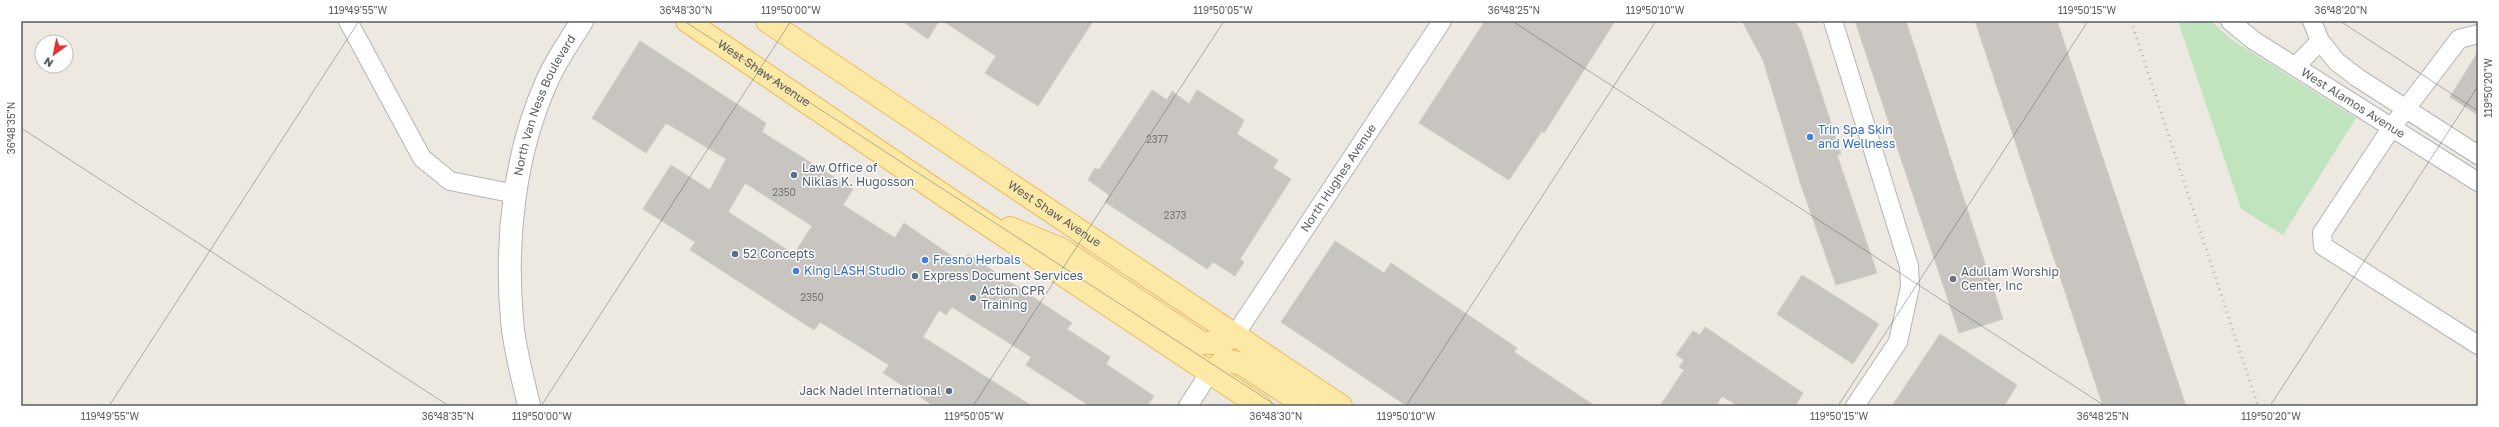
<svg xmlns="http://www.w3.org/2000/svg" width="2499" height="427" font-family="'Golos Text',sans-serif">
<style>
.green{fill:#c0e4be}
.building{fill:#c8c4bf;stroke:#d1cbc0;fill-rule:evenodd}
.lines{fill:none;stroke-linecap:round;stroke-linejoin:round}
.minor-casing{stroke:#b2b5b9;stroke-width:20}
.tertiary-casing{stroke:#b2b5b9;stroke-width:24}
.primary-casing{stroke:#eeba59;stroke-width:24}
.minor{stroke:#fff;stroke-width:18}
.tertiary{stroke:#fff;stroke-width:22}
.primary{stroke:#fde9a6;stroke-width:22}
.rail{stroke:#b2b3b3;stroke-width:3;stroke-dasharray:1 5;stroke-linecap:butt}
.ticks{fill:none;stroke:#5a5e62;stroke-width:1;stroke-opacity:0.45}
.shop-dot{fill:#3f7fe0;stroke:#fff;stroke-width:1.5}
.service-dot{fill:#5c6f8a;stroke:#fff;stroke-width:1.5}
.worship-dot{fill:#6b7280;stroke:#fff;stroke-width:1.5}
.labels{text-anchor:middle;stroke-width:3;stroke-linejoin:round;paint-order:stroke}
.number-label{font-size:10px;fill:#767879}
.street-label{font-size:12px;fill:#5a5e62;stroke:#fff}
.shop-label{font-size:12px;fill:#366cbe;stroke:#fff;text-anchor:start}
.service-label{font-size:12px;fill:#4e5e75;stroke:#fff;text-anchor:start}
.worship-label{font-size:12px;fill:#5b616d;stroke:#fff;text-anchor:start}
.neatline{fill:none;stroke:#5a5e62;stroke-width:1.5}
.ticks-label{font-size:10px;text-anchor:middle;fill:#5a5e62}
</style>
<rect width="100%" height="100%" fill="#ede9e1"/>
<path class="green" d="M2178 21H2211L2232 40 2356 118 2283 235 2241 209Z"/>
<g class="building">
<path d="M902 21H939L928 39Z"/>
<path d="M943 21H1093L1038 106 985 73 996 56Z"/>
<path d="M1485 21H1615L1544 133 1542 131 1509 180 1419 123Z"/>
<path d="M1742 21H1795L1801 31 1841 154 1837 155 1877 273 1836 285 1801 185 1763 60Z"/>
<path d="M1855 21H1906L2003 319 1959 333Z"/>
<path d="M1975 21H2057L2186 406H2103Z"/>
<path d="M640 41 766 123 762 132 853 189 843 205 895 238 904 223 962 263 968 254 1072 323 1067 329 1110 357 1106 364 1154 396 1147 406H1090L1026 365 1031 357 952 307 946 315 939 310 923 337 1032 406H934L883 373 889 365 820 322 814 330 690 250 695 242 643 209 671 165 710 190 726 159 666 123 646 153 592 118ZM745 183 812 226 794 254 728 212Z"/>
<path d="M2478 52V115L2450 97Z"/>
<path d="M1152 90 1167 100 1172 91 1189 104 1197 90 1244 120 1237 134 1278 160 1273 168 1291 179 1240 259 1244 262 1235 276 1213 262 1207 269 1105 202 1109 195 1088 180 1095 168 1099 170Z"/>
<path d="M1335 241 1384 273 1391 263 1517 348 1514 352 1595 406H1407L1281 322Z"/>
<path d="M1802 275 1879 324 1853 364 1777 314Z"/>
<path d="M1705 327 1803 393 1795 406H1738L1722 396 1716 406H1660L1684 370 1679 367 1684 360 1676 355 1693 331 1700 335Z"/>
<path d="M1940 334 2017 385 2004 406H1892Z"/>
</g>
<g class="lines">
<g class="minor-casing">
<g id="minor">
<path d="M348 21 422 158 450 181 516 194"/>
<path d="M1833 21 1909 266 1910 287 1898 342 1855 406"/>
<path id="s1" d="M2230 21 2253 40 2478 182"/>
<path d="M2312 21 2320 41 2337 62 2358 78 2478 155"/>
<path d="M2478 34 2459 39 2392 127 2322 233 2323 246 2478 345"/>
<path d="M2296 66 2320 41"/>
<path id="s2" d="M1235 335 1442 21"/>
<path d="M1188 406 1210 372"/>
</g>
</g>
<g class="tertiary-casing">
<g id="tertiary">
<path id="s3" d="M529 406C523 378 514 348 512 320 505 241 514 154 547 81 556 60 570 41 582 21"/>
</g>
</g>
<g class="primary-casing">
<g id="primary">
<path id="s4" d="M687 21 958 205 1260 406"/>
<path id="s5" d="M767 21 1341 406"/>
<path d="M1010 228 1061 249 1202 343H1221L1235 335"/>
<path d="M1210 372 1225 360 1242 364 1306 406"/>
</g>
</g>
<use href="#minor" class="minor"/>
<use href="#tertiary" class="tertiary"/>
<use href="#primary" class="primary"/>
<path class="rail" d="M2131 21 2258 406"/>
</g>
<path class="ticks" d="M684 21 1277 406M1512 21 2105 406M2340 21 2478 111M21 128 449 406M109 406 359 21M541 406 791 21M973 406 1224 21M1406 406 1656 21M1838 406 2088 21M2270 406 2478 86"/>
<g class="shop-dot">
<circle cx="1810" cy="137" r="4"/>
<circle cx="925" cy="260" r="4"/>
<circle cx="796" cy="271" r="4"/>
</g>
<g class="service-dot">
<circle cx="794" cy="175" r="4"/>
<circle cx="735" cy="254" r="4"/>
<circle cx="915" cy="276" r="4"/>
<circle cx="973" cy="298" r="4"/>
<circle cx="949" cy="391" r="4"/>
</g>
<circle class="worship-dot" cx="1953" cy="279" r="4"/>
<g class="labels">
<g class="number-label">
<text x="1157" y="143">2377</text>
<text x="784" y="196">2350</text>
<text x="1175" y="219">2373</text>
<text x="812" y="301">2350</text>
</g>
<g class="street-label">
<text dy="4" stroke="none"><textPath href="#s4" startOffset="93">West Shaw Avenue</textPath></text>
<text dy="4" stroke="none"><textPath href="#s1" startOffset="148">West Alamos Avenue</textPath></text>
<text dy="4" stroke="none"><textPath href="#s3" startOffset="308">North Van Ness Boulevard</textPath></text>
<text dy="4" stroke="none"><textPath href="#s2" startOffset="188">North Hughes Avenue</textPath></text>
<text dy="4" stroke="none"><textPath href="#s5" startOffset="346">West Shaw Avenue</textPath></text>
</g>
<g class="shop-label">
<text x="1818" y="134">Trin Spa Skin<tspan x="1818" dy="14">and Wellness</tspan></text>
<text x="933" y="264">Fresno Herbals</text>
<text x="804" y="275">King LASH Studio</text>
</g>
<g class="service-label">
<text x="802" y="172">Law Office of<tspan x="802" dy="14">Niklas K. Hugosson</tspan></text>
<text x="743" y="258">52 Concepts</text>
<text x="923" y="280">Express Document Services</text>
<text x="981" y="295">Action CPR<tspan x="981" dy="14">Training</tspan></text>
<text x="941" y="395" text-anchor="end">Jack Nadel International</text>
</g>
<g class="worship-label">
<text x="1961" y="276">Adullam Worship<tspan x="1961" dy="14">Center, Inc</tspan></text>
</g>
</g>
<rect width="2499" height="427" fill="none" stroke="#ffffff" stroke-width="44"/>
<g transform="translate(54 54) rotate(213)"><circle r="19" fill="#ffffff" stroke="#bdbfc0"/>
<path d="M0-3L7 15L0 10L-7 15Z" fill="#e5312f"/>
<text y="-6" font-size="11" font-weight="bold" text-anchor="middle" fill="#5a5e62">N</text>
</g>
<rect x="22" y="22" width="2455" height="383" class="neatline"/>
<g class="ticks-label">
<text x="358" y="14">119°49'55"W</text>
<text x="686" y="14">36°48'30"N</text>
<text x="791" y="14">119°50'00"W</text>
<text x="1223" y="14">119°50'05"W</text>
<text x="1514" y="14">36°48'25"N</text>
<text x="1655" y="14">119°50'10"W</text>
<text x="2087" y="14">119°50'15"W</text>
<text x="2341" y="14">36°48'20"N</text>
<text transform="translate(2488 88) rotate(-90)" y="4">119°50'20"W</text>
<text transform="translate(11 128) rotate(-90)" y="4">36°48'35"N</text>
<text x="110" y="420">119°49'55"W</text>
<text x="448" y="420">36°48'35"N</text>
<text x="542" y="420">119°50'00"W</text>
<text x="974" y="420">119°50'05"W</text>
<text x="1276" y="420">36°48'30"N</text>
<text x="1406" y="420">119°50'10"W</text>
<text x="1839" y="420">119°50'15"W</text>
<text x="2103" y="420">36°48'25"N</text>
<text x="2271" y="420">119°50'20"W</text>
</g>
</svg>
